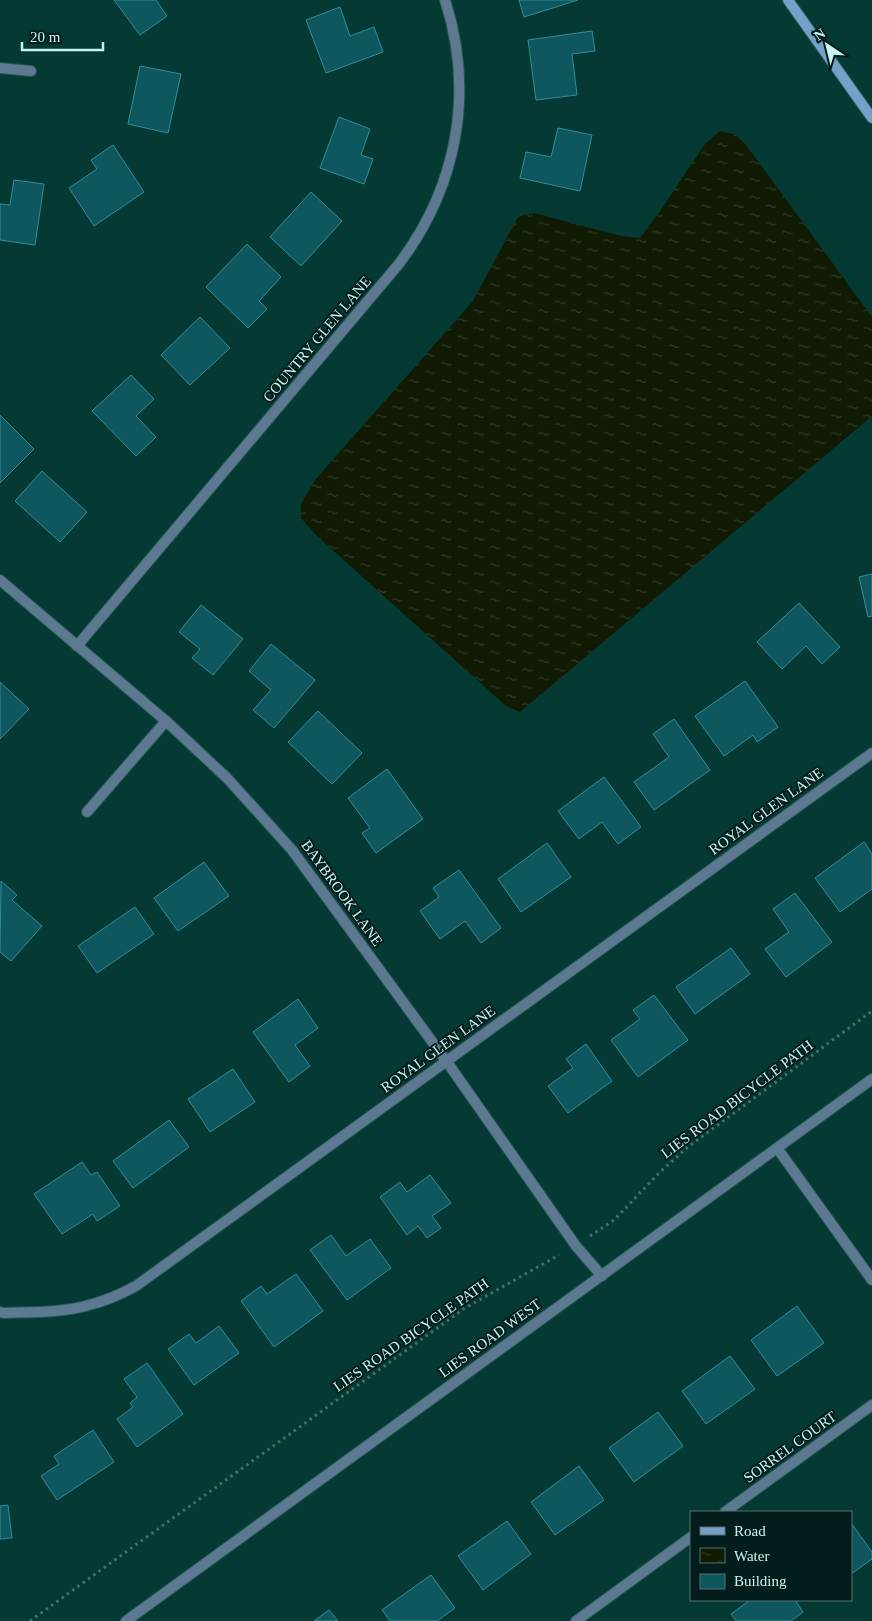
<svg xmlns="http://www.w3.org/2000/svg" width="872" height="1621" font-family="Georgia,serif">
<style>
.water{fill:url(#water-ripples)}
.building{fill:#0e575f;stroke:#318e99}
.lines{fill:none;stroke-linecap:round;stroke-linejoin:round}
.minor-casing{stroke:#245752;stroke-width:12}
.tertiary-casing{stroke:#245752;stroke-width:12}
.secondary-casing{stroke:#245752;stroke-width:12}
.path{stroke:#41726d;stroke-width:3;stroke-dasharray:2.5 4;stroke-linecap:butt}
.minor{stroke:#5d7992;stroke-width:10}
.tertiary{stroke:#5d7992;stroke-width:10}
.secondary{stroke:#75a1c9;stroke-width:10}
.labels{text-anchor:middle;stroke-width:4;stroke-linejoin:round;paint-order:stroke}
.street-label{font-size:15px;fill:#cbf4ee;stroke:#021d1b}
</style>
<defs>
<pattern id="water-ripples" width="26" height="14" patternUnits="userSpaceOnUse" patternTransform="scale(1.25)"><rect width="26" height="14" fill="#111a03"/><path d="M2 4q2-2 4 0t4 0M15 11q2-2 4 0t4 0" fill="none" stroke="#323c28"/></pattern>
</defs>
<rect width="100%" height="100%" fill="#043934"/>
<path class="water" d="M720 131 736 135 746 145 872 317V416L520 712 506 706 317 536 301 518V504L315 480 473 301 518 217 534 213 621 236 640 238 658 214 705 144Z"/>
<g class="building">
<path d="M114 0H156L167 16 140 35Z"/>
<path d="M519 0H578L524 17Z"/>
<path d="M340 7 350 36 374 27 383 52 326 73 306 20Z"/>
<path d="M592 31 595 51 572 54 577 95 536 100 528 40Z"/>
<path d="M140 66 181 74 168 133 128 124Z"/>
<path d="M339 117 370 129 361 155 373 159 364 184 320 168Z"/>
<path d="M558 128 592 135 580 191 520 178 526 152 551 157Z"/>
<path d="M113 145 144 192 94 226 69 188 97 169 91 160Z"/>
<path d="M14 180 44 184 35 245 0 240V204L10 205Z"/>
<path d="M311 192 342 221 301 266 270 237Z"/>
<path d="M247 244 281 277 259 301 267 309 248 328 206 287Z"/>
<path d="M200 317 230 348 190 385 161 355Z"/>
<path d="M131 375 154 399 136 416 156 437 136 456 92 411Z"/>
<path d="M0 415 34 449 0 483Z"/>
<path d="M42 471 87 512 60 542 15 501Z"/>
<path d="M872 574V616L868 617 859 577Z"/>
<path d="M799 603 840 647 822 664 806 646 782 669 757 642Z"/>
<path d="M201 605 243 639 213 675 192 658 200 649 179 632Z"/>
<path d="M271 644 315 680 274 728 253 710 271 690 249 671Z"/>
<path d="M745 681 778 727 757 742 753 735 724 756 695 716Z"/>
<path d="M0 682 29 709 0 739Z"/>
<path d="M318 711 362 753 332 784 288 742Z"/>
<path d="M674 719 710 770 654 810 634 782 669 757 653 734Z"/>
<path d="M387 769 423 819 376 853 362 833 370 828 348 798Z"/>
<path d="M604 777 641 827 618 844 602 822 579 839 558 811Z"/>
<path d="M864 842 872 854V889L840 912 815 878Z"/>
<path d="M547 843 571 877 521 912 498 879Z"/>
<path d="M204 862 229 896 178 931 154 898Z"/>
<path d="M459 870 501 928 481 943 465 921 440 939 420 911 439 897 433 888Z"/>
<path d="M1 881 17 895 12 900 42 926 11 961 0 952Z"/>
<path d="M795 893 832 942 786 977 765 949 789 932 773 909Z"/>
<path d="M135 907 154 934 97 973 78 946Z"/>
<path d="M731 948 750 974 695 1014 676 987Z"/>
<path d="M654 995 688 1040 638 1077 611 1040 640 1019 633 1010Z"/>
<path d="M298 999 318 1028 295 1045 310 1066 289 1082 253 1032Z"/>
<path d="M586 1044 612 1081 568 1113 548 1086 573 1068 566 1059Z"/>
<path d="M233 1069 255 1102 210 1132 188 1099Z"/>
<path d="M169 1120 189 1147 133 1188 113 1161Z"/>
<path d="M82 1162 91 1175 97 1172 120 1206 97 1221 93 1214 62 1234 34 1194Z"/>
<path d="M430 1175 451 1203 432 1216 441 1228 427 1238 418 1226 407 1235 380 1197 400 1182 407 1192Z"/>
<path d="M331 1235 346 1256 370 1239 391 1268 347 1300 310 1250Z"/>
<path d="M296 1274 323 1311 274 1347 241 1301 261 1286 267 1294Z"/>
<path d="M797 1306 824 1343 777 1376 751 1340Z"/>
<path d="M219 1326 239 1353 194 1385 168 1349 189 1334 196 1343Z"/>
<path d="M730 1356 755 1389 706 1424 682 1391Z"/>
<path d="M147 1363 183 1414 137 1447 117 1419 133 1407 130 1403 137 1397 124 1379Z"/>
<path d="M658 1412 683 1446 634 1482 609 1448Z"/>
<path d="M93 1430 114 1462 57 1500 41 1476 59 1464 54 1456Z"/>
<path d="M579 1466 604 1500 555 1535 531 1502Z"/>
<path d="M8 1505 12 1538 0 1539V1506Z"/>
<path d="M507 1521 531 1554 483 1590 458 1556Z"/>
<path d="M851 1523 872 1552V1559L851 1574Z"/>
<path d="M431 1575 455 1608 437 1621H390L382 1610Z"/>
<path d="M750 1600H795L803 1612 791 1621H736L731 1614Z"/>
<path d="M329 1610 338 1621H314Z"/>
</g>
<g class="lines">
<g class="minor-casing">
<g id="minor">
<path d="M0 68 31 71"/>
<path d="M0 580 166 721 227 778 292 850 447 1062 576 1246 602 1276"/>
<path d="M77 646 398 265C457 188 475 93 445 0"/>
<path d="M87 812 166 721"/>
<path d="M777 1148 872 1280"/>
<path d="M0 1312 4 1313C32 1312 62 1313 89 1305 106 1301 121 1294 136 1286L872 753"/>
<path d="M725 1512 872 1405"/>
<path d="M576 1621 691 1537"/>
</g>
</g>
<g class="tertiary-casing">
<path id="tertiary" d="M126 1621 872 1079"/>
</g>
<g class="secondary-casing">
<path id="secondary" d="M788 0 872 118"/>
</g>
<g class="path">
<path d="M590 1236 614 1220 660 1172 688 1147 872 1011"/>
<path d="M30 1621 465 1308 559 1255"/>
</g>
<use href="#minor" class="minor"/>
<use href="#tertiary" class="tertiary"/>
<use href="#secondary" class="secondary"/>
</g>
<g class="labels">
<g class="street-label">
<text transform="translate(317 339) rotate(-50)" y="5">COUNTRY GLEN LANE</text>
<text transform="translate(766 811) rotate(-36)" y="5">ROYAL GLEN LANE</text>
<text transform="translate(342 893) rotate(54)" y="5">BAYBROOK LANE</text>
<text transform="translate(438 1049) rotate(-36)" y="5">ROYAL GLEN LANE</text>
<text transform="translate(737 1099) rotate(-37)" y="5">LIES ROAD BICYCLE PATH</text>
<text transform="translate(411 1335) rotate(-35)" y="5">LIES ROAD BICYCLE PATH</text>
<text transform="translate(490 1338) rotate(-36)" y="5">LIES ROAD WEST</text>
<text transform="translate(790 1447) rotate(-36)" y="5">SORREL COURT</text>
</g>
</g>
<rect x="690" y="1511" width="162" height="90" fill="#021d1b" stroke="#52736f"/>
<rect x="700" y="1527" width="25" height="8" fill="#75a1c9" stroke="#52736f"/>
<text x="734" y="1536" font-size="15" fill="#cbf4ee">Road</text>
<rect x="700" y="1548" width="25" height="15" fill="url(#water-ripples)" stroke="#52736f"/>
<text x="734" y="1561" font-size="15" fill="#cbf4ee">Water</text>
<rect x="700" y="1574" width="25" height="15" fill="#0e575f" stroke="#52736f"/>
<text x="734" y="1586" font-size="15" fill="#cbf4ee">Building</text>
<g transform="translate(827 45) rotate(325)" stroke="#021d1b" stroke-width="4" paint-order="stroke">
<path d="M0-4L9 19L0 12L-9 19Z" fill="#cbf4ee"/>
<text y="-8" font-size="14" font-weight="bold" text-anchor="middle" fill="#cbf4ee">N</text>
</g>
<path d="M22 42v8h81v-8" fill="none" stroke="#cbf4ee" stroke-width="2.5"/>
<text x="30" y="42" font-size="15" fill="#cbf4ee" stroke="#021d1b" stroke-width="4" paint-order="stroke">20 m</text>
</svg>
